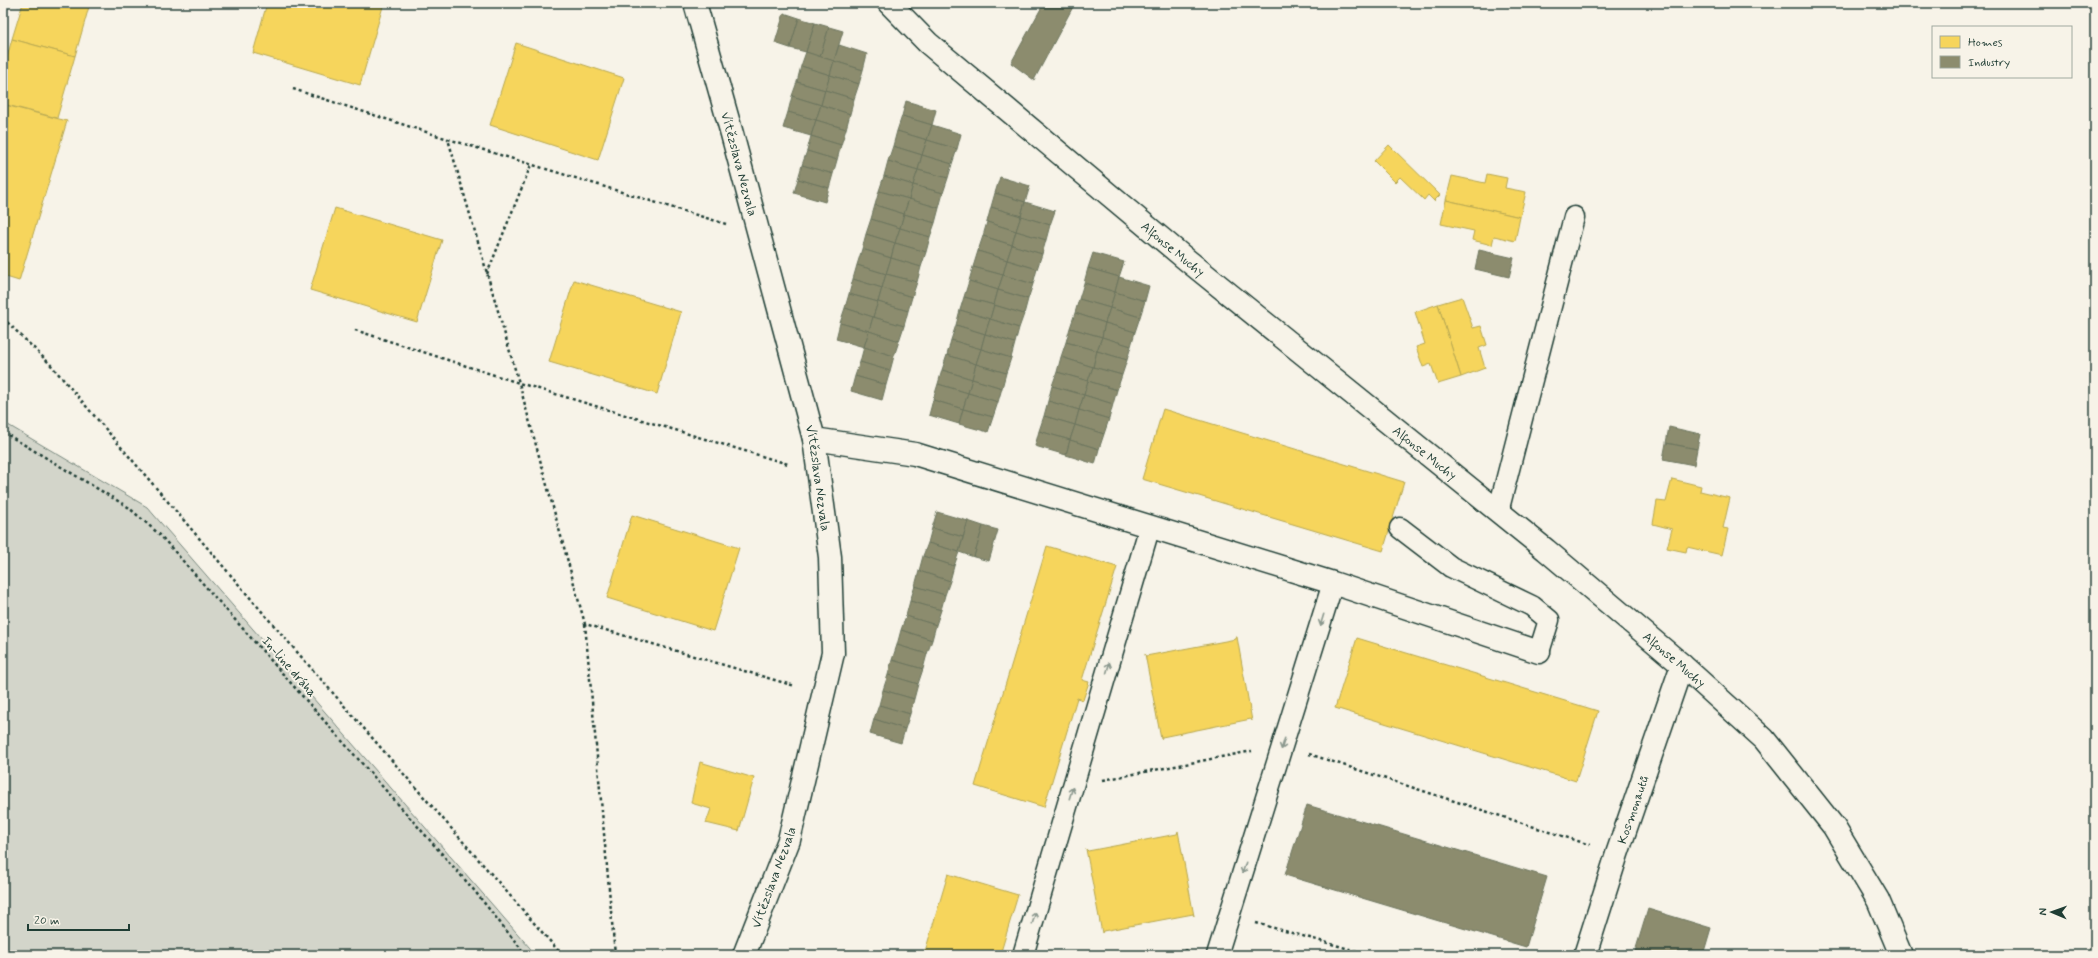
<svg xmlns="http://www.w3.org/2000/svg" width="2098" height="958" font-family="Mynerve,sans-serif">
<style>
.green{fill:#d3d5ca;stroke:#79897f}
.homes{fill:#f6d55c;stroke:#b6a750}
.industry{fill:#8c8c6e;stroke:#6b745d}
.lines{fill:none;stroke-linecap:round;stroke-linejoin:round}
.service-casing{stroke:#1f3d34;stroke-width:23}
.minor-casing{stroke:#1f3d34;stroke-width:25}
.secondary-casing{stroke:#1f3d34;stroke-width:25}
.path{stroke:#1f3d34;stroke-width:2.5;stroke-dasharray:3 3;stroke-linecap:butt}
.service{stroke:#f7f3e8;stroke-width:20}
.minor{stroke:#f7f3e8;stroke-width:22}
.secondary{stroke:#f7f3e8;stroke-width:22}
.oneway{stroke:#8b988e}
.labels{text-anchor:middle;stroke-width:4;stroke-linejoin:round;paint-order:stroke}
.street-label{font-size:13px;fill:#1f3d34;stroke:#f7f3e8}
</style>
<rect width="100%" height="100%" fill="#f7f3e8"/>
<filter id="ink" filterUnits="userSpaceOnUse"><feTurbulence type="fractalNoise" baseFrequency=".025" numOctaves="2"/><feDisplacementMap in="SourceGraphic" scale="8" xChannelSelector="R" yChannelSelector="G"/><feConvolveMatrix kernelMatrix="1 2 1 2 8 2 1 2 1" color-interpolation-filters="sRGB"/></filter>
<g filter="url(#ink)">
<path class="green" d="M3 422 147 507 536 955H3Z"/>
<g class="homes">
<path d="M23 3H90L75 56 12 39Z"/>
<path d="M267 3H384L360 85 253 53Z"/>
<path d="M12 39 75 56 57 118 3 104V72Z"/>
<path d="M516 43 624 78 598 160 490 125Z"/>
<path d="M5 105 67 121 19 281 3 276V112Z"/>
<path d="M1389 145 1440 195 1434 201 1428 195 1424 200 1400 177 1395 182 1374 161Z"/>
<path d="M1487 174 1507 178 1505 188 1526 192 1520 217 1446 200 1452 176 1485 183Z"/>
<path d="M1446 200 1520 217 1515 241 1494 236 1492 245 1472 240 1474 231 1441 224Z"/>
<path d="M335 208 442 240 417 322 310 290Z"/>
<path d="M574 280 681 312 657 394 549 362Z"/>
<path d="M1462 297 1473 328 1481 326 1487 345 1479 348 1485 368 1461 377 1438 304Z"/>
<path d="M1438 304 1461 377 1438 384 1431 364 1423 367 1416 347 1425 344 1415 312Z"/>
<path d="M1163 409 1404 482 1383 551 1142 479Z"/>
<path d="M1672 479 1701 486 1700 491 1730 498 1723 528 1728 529 1722 555 1687 547 1686 552 1667 548 1672 529 1653 524 1657 501 1666 502Z"/>
<path d="M632 515 739 548 713 631 607 598Z"/>
<path d="M1047 546 1117 567 1082 680 1089 682 1083 700 1077 698 1044 807 975 786Z"/>
<path d="M1236 637H1237L1252 721 1251 719 1162 737 1161 739 1145 654 1146 656 1236 639Z"/>
<path d="M1357 638 1598 711 1576 781 1335 708Z"/>
<path d="M700 762 754 778 739 831 706 823 711 809 691 803Z"/>
<path d="M1178 831 1194 916 1193 914 1103 931 1102 933 1086 849 1088 851 1177 834Z"/>
<path d="M948 874 1018 895 1000 955H924Z"/>
</g>
<g class="industry">
<path d="M1044 3H1075L1034 80 1011 63Z"/>
<path d="M784 13 799 18 790 48 775 43Z"/>
<path d="M799 18 815 23 806 52 790 48Z"/>
<path d="M815 23 829 27 820 57 806 52Z"/>
<path d="M829 27 843 31 834 61 820 57Z"/>
<path d="M839 45 867 54 863 70 834 61Z"/>
<path d="M806 52 834 61 830 75 801 66Z"/>
<path d="M834 61 863 70 859 84 830 75Z"/>
<path d="M801 66 830 75 825 90 797 82Z"/>
<path d="M830 75 859 84 854 99 825 90Z"/>
<path d="M797 82 825 90 821 105 792 96Z"/>
<path d="M825 90 854 99 850 114 821 105Z"/>
<path d="M792 96 821 105 816 120 788 112Z"/>
<path d="M906 101 936 110 932 125 902 116Z"/>
<path d="M821 105 850 114 846 129 816 120Z"/>
<path d="M788 112 816 120 811 136 783 128Z"/>
<path d="M902 116 932 125 927 140 897 131Z"/>
<path d="M816 120 846 129 841 145 811 136Z"/>
<path d="M932 125 961 134 957 149 927 140Z"/>
<path d="M897 131 927 140 922 155 893 146Z"/>
<path d="M811 136 841 145 837 160 807 151Z"/>
<path d="M927 140 957 149 952 164 922 155Z"/>
<path d="M893 146 922 155 918 170 888 161Z"/>
<path d="M807 151 837 160 833 174 802 165Z"/>
<path d="M922 155 952 164 948 178 918 170Z"/>
<path d="M888 161 918 170 913 185 884 176Z"/>
<path d="M802 165 833 174 829 188 798 179Z"/>
<path d="M918 170 948 178 943 193 913 185Z"/>
<path d="M884 176 913 185 909 199 879 191Z"/>
<path d="M1000 177 1030 186 1025 202 995 193Z"/>
<path d="M798 179 829 188 825 202 794 193Z"/>
<path d="M913 185 943 193 939 208 909 199Z"/>
<path d="M879 191 909 199 904 214 875 205Z"/>
<path d="M995 193 1025 202 1021 216 991 207Z"/>
<path d="M909 199 939 208 935 223 904 214Z"/>
<path d="M1025 202 1055 211 1050 225 1021 216Z"/>
<path d="M875 205 904 214 900 228 871 219Z"/>
<path d="M991 207 1021 216 1016 231 987 222Z"/>
<path d="M904 214 935 223 930 237 900 228Z"/>
<path d="M1021 216 1050 225 1046 240 1016 231Z"/>
<path d="M871 219 900 228 895 243 866 234Z"/>
<path d="M987 222 1016 231 1012 245 983 236Z"/>
<path d="M900 228 930 237 926 252 895 243Z"/>
<path d="M1016 231 1046 240 1042 254 1012 245Z"/>
<path d="M866 234 895 243 891 258 862 249Z"/>
<path d="M983 236 1012 245 1007 260 978 251Z"/>
<path d="M895 243 926 252 921 267 891 258Z"/>
<path d="M1012 245 1042 254 1037 269 1007 260Z"/>
<path d="M862 249 891 258 886 274 857 265Z"/>
<path d="M1479 250 1514 258 1509 277 1475 269Z"/>
<path d="M978 251 1007 260 1003 275 973 267Z"/>
<path d="M1093 253 1124 262 1119 277 1088 268Z"/>
<path d="M891 258 921 267 917 282 886 274Z"/>
<path d="M1007 260 1037 269 1033 284 1003 275Z"/>
<path d="M857 265 886 274 882 288 853 279Z"/>
<path d="M973 267 1003 275 998 290 969 281Z"/>
<path d="M1088 268 1119 277 1115 292 1084 283Z"/>
<path d="M886 274 917 282 912 297 882 288Z"/>
<path d="M1003 275 1033 284 1028 299 998 290Z"/>
<path d="M1119 277 1149 286 1145 301 1115 292Z"/>
<path d="M853 279 882 288 878 302 849 294Z"/>
<path d="M969 281 998 290 994 305 964 297Z"/>
<path d="M1084 283 1115 292 1110 308 1079 299Z"/>
<path d="M882 288 912 297 908 311 878 302Z"/>
<path d="M998 290 1028 299 1024 314 994 305Z"/>
<path d="M1115 292 1145 301 1140 317 1110 308Z"/>
<path d="M849 294 878 302 873 317 845 308Z"/>
<path d="M964 297 994 305 990 319 960 310Z"/>
<path d="M1079 299 1110 308 1105 323 1075 313Z"/>
<path d="M878 302 908 311 904 326 873 317Z"/>
<path d="M994 305 1024 314 1019 328 990 319Z"/>
<path d="M845 308 873 317 869 331 840 323Z"/>
<path d="M1110 308 1140 317 1135 332 1105 323Z"/>
<path d="M960 310 990 319 985 334 956 325Z"/>
<path d="M1075 313 1105 323 1102 337 1070 328Z"/>
<path d="M873 317 904 326 899 341 869 331Z"/>
<path d="M990 319 1019 328 1015 343 985 334Z"/>
<path d="M840 323 869 331 864 347 836 339Z"/>
<path d="M1105 323 1135 332 1131 346 1102 337Z"/>
<path d="M956 325 985 334 981 349 951 340Z"/>
<path d="M1070 328 1102 337 1097 351 1066 342Z"/>
<path d="M869 331 899 341 894 356 864 347Z"/>
<path d="M985 334 1015 343 1011 358 981 349Z"/>
<path d="M1102 337 1131 346 1127 360 1097 351Z"/>
<path d="M951 340 981 349 976 364 947 355Z"/>
<path d="M1066 342 1097 351 1093 367 1061 357Z"/>
<path d="M864 347 894 356 890 371 860 362Z"/>
<path d="M981 349 1011 358 1006 373 976 364Z"/>
<path d="M1097 351 1127 360 1122 375 1093 367Z"/>
<path d="M947 355 976 364 972 379 942 370Z"/>
<path d="M1061 357 1093 367 1088 381 1057 372Z"/>
<path d="M860 362 890 371 886 385 855 376Z"/>
<path d="M976 364 1006 373 1002 388 972 379Z"/>
<path d="M1093 367 1122 375 1117 390 1088 381Z"/>
<path d="M942 370 972 379 968 393 938 384Z"/>
<path d="M1057 372 1088 381 1084 395 1052 386Z"/>
<path d="M855 376 886 385 882 400 851 391Z"/>
<path d="M972 379 1002 388 998 402 968 393Z"/>
<path d="M1088 381 1117 390 1113 404 1084 395Z"/>
<path d="M938 384 968 393 963 409 933 400Z"/>
<path d="M1052 386 1084 395 1079 410 1048 401Z"/>
<path d="M968 393 998 402 993 417 963 409Z"/>
<path d="M1084 395 1113 404 1109 419 1079 410Z"/>
<path d="M933 400 963 409 959 424 929 415Z"/>
<path d="M1048 401 1079 410 1075 425 1044 416Z"/>
<path d="M963 409 993 417 988 432 959 424Z"/>
<path d="M1079 410 1109 419 1104 434 1075 425Z"/>
<path d="M1044 416 1075 425 1070 440 1039 431Z"/>
<path d="M1075 425 1104 434 1099 449 1070 440Z"/>
<path d="M1669 427 1700 434 1697 449 1666 443Z"/>
<path d="M1039 431 1070 440 1066 455 1035 446Z"/>
<path d="M1070 440 1099 449 1095 464 1066 455Z"/>
<path d="M1666 443 1697 449 1694 465 1663 459Z"/>
<path d="M937 512 968 521 963 537 932 528Z"/>
<path d="M968 521 983 526 974 557 959 552Z"/>
<path d="M983 526 998 530 989 561 974 557Z"/>
<path d="M932 528 963 537 959 552 928 543Z"/>
<path d="M928 543 959 552 954 566 923 556Z"/>
<path d="M923 556 954 566 950 581 919 571Z"/>
<path d="M919 571 950 581 945 595 915 586Z"/>
<path d="M915 586 945 595 941 610 910 601Z"/>
<path d="M910 601 941 610 936 625 906 616Z"/>
<path d="M906 616 936 625 932 640 901 630Z"/>
<path d="M901 630 932 640 927 654 897 645Z"/>
<path d="M897 645 927 654 923 669 892 660Z"/>
<path d="M892 660 923 669 918 684 888 675Z"/>
<path d="M888 675 918 684 914 699 883 690Z"/>
<path d="M883 690 914 699 910 714 879 705Z"/>
<path d="M879 705 910 714 905 729 874 719Z"/>
<path d="M874 719 905 729 901 743 870 734Z"/>
<path d="M1307 805 1547 877 1526 947 1285 875Z"/>
<path d="M1648 909 1711 928 1703 955H1634Z"/>
</g>
<g class="lines">
<g class="service-casing">
<g id="service">
<path d="M1498 512 1574 217"/>
<path d="M1400 528 1451 567 1532 606 1549 620 1539 652"/>
<path d="M1023 955 1150 526"/>
<path d="M1217 955 1333 583"/>
</g>
</g>
<g class="minor-casing">
<g id="minor">
<path id="s1" d="M695 3 732 134 814 439 830 557 833 653 789 840 744 955"/>
<path d="M814 439 915 454 1333 583 1539 652"/>
<path id="s2" d="M1585 955 1617 854 1682 665"/>
</g>
</g>
<g class="secondary-casing">
<g id="secondary">
<path id="s3" d="M889 3 928 43 1187 260 1546 550 1682 665 1764 739 1834 827 1878 900 1901 955"/>
</g>
</g>
<g class="path">
<path d="M293 89 448 139"/>
<path d="M726 224 448 139 519 383 788 464"/>
<path d="M487 274 531 165"/>
<path d="M3 318 50 364 270 621 562 955"/>
<path d="M355 330 519 383 585 624 795 686"/>
<path d="M3 432 128 507 160 535 473 889 526 955"/>
<path d="M585 624 615 955"/>
<path d="M1309 754 1590 845"/>
<path d="M1103 780 1252 751"/>
<path d="M1256 923 1371 955"/>
<path d="M1154 955 1189 950"/>
</g>
<use href="#service" class="service"/>
<use href="#minor" class="minor"/>
<use href="#secondary" class="secondary"/>
</g>
<defs><path id="oneway-shaft" d="M-6 0H5M1.5-3L5.5 0L1.5 3" fill="none" stroke-width="1.6" stroke-linecap="round" stroke-linejoin="round"/></defs>
<g class="oneway">
<use href="#oneway-shaft" transform="translate(1322 620) rotate(107)"/>
<use href="#oneway-shaft" transform="translate(1108 668) rotate(-74)"/>
<use href="#oneway-shaft" transform="translate(1283 744) rotate(107)"/>
<use href="#oneway-shaft" transform="translate(1071 793) rotate(-73)"/>
<use href="#oneway-shaft" transform="translate(1244 868) rotate(107)"/>
<use href="#oneway-shaft" transform="translate(1034 918) rotate(-73)"/>
</g>
</g>
<g class="labels">
<g class="street-label">
<text dy="5" stroke="none"><textPath href="#s1" startOffset="167">Vítězslava Nezvala</textPath></text>
<text dy="5" stroke="none"><textPath href="#s3" startOffset="376">Alfonse Muchy</textPath></text>
<text dy="5" stroke="none"><textPath href="#s3" startOffset="700">Alfonse Muchy</textPath></text>
<text dy="5" stroke="none"><textPath href="#s1" startOffset="491">Vítězslava Nezvala</textPath></text>
<text dy="5" stroke="none"><textPath href="#s3" startOffset="1024">Alfonse Muchy</textPath></text>
<text transform="translate(290 666) rotate(49)" y="5">In-line dráha</text>
<text dy="5" stroke="none"><textPath href="#s2" startOffset="153">Kosmonautů</textPath></text>
<text transform="translate(773 877) rotate(-70)" y="5">Vítězslava Nezvala</text>
</g>
</g>
<rect width="2098" height="958" fill="none" stroke="#f7f3e8" stroke-width="16"/>
<rect x="8" y="8" width="2082" height="942" fill="none" stroke="#1f3d34" stroke-width="1.5" filter="url(#ink)"/>
<rect x="1932" y="26" width="140" height="52" fill="#f7f3e8" stroke="#a1aaa0"/>
<rect x="1940" y="36" width="20" height="12" fill="#f6d55c" stroke="#a1aaa0"/>
<text x="1968" y="46" font-size="12" fill="#1f3d34">Homes</text>
<rect x="1940" y="56" width="20" height="12" fill="#8c8c6e" stroke="#a1aaa0"/>
<text x="1968" y="66" font-size="12" fill="#1f3d34">Industry</text>
<g transform="translate(2052 912) rotate(272)" stroke="#f7f3e8" stroke-width="3" paint-order="stroke">
<path d="M0-3L7 15L0 10L-7 15Z" fill="#1f3d34"/>
<text y="-6" font-size="11" font-weight="bold" text-anchor="middle" fill="#1f3d34">N</text>
</g>
<path d="M28 924v6h101v-6" fill="none" stroke="#1f3d34" stroke-width="2"/>
<text x="34" y="924" font-size="12" fill="#1f3d34" stroke="#f7f3e8" stroke-width="3" paint-order="stroke">20 m</text>
</svg>
